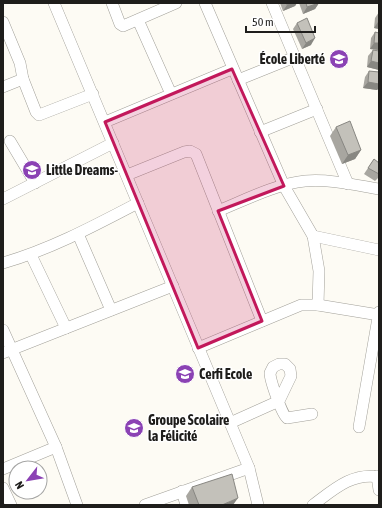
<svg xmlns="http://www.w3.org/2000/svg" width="382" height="508" font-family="'Asap Condensed',sans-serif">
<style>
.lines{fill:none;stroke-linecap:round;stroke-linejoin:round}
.minor-casing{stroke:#a2a099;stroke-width:12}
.minor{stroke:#fff;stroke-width:11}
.wall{fill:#a8a6a0}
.shaded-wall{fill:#888782}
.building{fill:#c3c1ba;stroke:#888782}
.marked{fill:#c2185b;fill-opacity:0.2;stroke:#c2185b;stroke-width:3;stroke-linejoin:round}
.labels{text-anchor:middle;stroke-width:3;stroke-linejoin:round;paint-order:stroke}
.poi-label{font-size:14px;font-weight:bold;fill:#1e1d1b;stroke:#fff;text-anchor:start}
</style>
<rect width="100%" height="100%" fill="#fdfbf4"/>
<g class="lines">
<g class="minor-casing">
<g id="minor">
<path d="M54 3 249 468 258 505"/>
<path d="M112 3 120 24 123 26 176 3"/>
<path d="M205 3 284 186 313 236 319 271 318 305"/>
<path d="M272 3 348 184"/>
<path d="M138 20 171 94"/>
<path d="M3 22 20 63 23 79"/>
<path d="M238 80 295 57"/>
<path d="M3 87 23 79 36 112 39 115 93 94"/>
<path d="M105 122 232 69"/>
<path d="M260 132 317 109"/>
<path d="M10 141 35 183"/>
<path d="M127 175 184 152 190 151 196 154 262 321"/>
<path d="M3 199 113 143"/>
<path d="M218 211C245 200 276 184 305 181 330 179 355 185 379 189"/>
<path d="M78 234 111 310"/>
<path d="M313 236 379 250"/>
<path d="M31 255 66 328"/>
<path d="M3 263C51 249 94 226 138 203"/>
<path d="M3 330 56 447 3 469"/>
<path d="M198 348 301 305H318L379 315"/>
<path d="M3 353 173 286"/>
<path d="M230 423 279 401 291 376 290 369 285 364H279L273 367C272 369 271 371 270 373 270 380 282 415 287 418L312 414"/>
<path d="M359 427 379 312"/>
<path d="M56 447 77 505"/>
<path d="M377 476 379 490"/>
<path d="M3 488 11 505"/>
<path d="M182 491 186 505"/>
<path d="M145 505 249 468"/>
<path d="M313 505C333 490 352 472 379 477"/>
</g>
</g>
<use href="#minor" class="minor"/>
</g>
<g class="wall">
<path d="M280 3H297L295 6 283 11Z"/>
<path d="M299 3H319L315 9 303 14Z"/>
<path d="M379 12V29L374 28 375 18Z"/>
<path d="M297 23 311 45 302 49 293 29Z"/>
<path d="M375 32 379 33V50L370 49 371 38Z"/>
<path d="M373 50 379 51V70L367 67 368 56Z"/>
<path d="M369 71 379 72V88L377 90 363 88 365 77Z"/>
<path d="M336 127 361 150 355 159 342 164 330 136Z"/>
<path d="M374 159 379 163V177L375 181 364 174Z"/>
<path d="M192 487 233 505H189L186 496Z"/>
</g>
<g class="shaded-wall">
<path d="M292 3H297L295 6 283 11 287 5Z"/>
<path d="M319 3 315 9 303 14 307 7Z"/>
<path d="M378 22 379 23V29L374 28Z"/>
<path d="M315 38 311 45 302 49 306 43Z"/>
<path d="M374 43H379V50L370 49Z"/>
<path d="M371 61 379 63V70L367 67Z"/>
<path d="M368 82 379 84V88L377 90 363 88Z"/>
<path d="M361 150 355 159 342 164 348 155Z"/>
<path d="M238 498 233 505H222Z"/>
</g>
<g class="building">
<path d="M287 3H292L287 5Z"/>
<path d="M306 3H319L307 7Z"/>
<path d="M307 18 315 38 306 43 297 23Z"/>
<path d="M375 32 379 33V43H374Z"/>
<path d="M373 50 379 51V63L371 61Z"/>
<path d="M369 71 379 72V84L368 82Z"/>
<path d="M350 121 361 150 348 155 336 127Z"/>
<path d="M374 159 379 163V174L368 168Z"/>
<path d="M232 474 238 498 222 505H199L192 487Z"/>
</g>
<path class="marked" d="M232 69 284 186 218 211 262 321 198 348 105 122Z"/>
<defs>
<g id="school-disc" transform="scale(1)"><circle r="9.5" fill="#8b42b4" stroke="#fff"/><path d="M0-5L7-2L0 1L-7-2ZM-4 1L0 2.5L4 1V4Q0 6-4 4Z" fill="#fff"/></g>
</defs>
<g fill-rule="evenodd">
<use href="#school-disc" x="339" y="59"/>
<use href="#school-disc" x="32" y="170"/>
<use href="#school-disc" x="185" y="374"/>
<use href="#school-disc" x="134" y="428"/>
</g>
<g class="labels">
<g class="poi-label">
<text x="325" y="64" text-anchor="end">École Liberté</text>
<text x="46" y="175">Little Dreams-</text>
<text x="199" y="379">Cerfi Ecole</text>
<text x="148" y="425">Groupe Scolaire<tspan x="148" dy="16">la Félicité</tspan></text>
</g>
</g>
<rect width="382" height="508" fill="none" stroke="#1e1d1b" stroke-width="8"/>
<g transform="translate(28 480) rotate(239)"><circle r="19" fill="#ffffff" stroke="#a5a5a4"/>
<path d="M0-3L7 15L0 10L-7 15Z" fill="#8b42b4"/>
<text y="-6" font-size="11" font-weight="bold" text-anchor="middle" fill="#1e1d1b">N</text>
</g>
<path d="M246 26v6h69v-6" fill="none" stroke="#1e1d1b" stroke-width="2"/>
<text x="252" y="26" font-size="12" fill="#1e1d1b" stroke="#ffffff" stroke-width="3" paint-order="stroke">50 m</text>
</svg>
